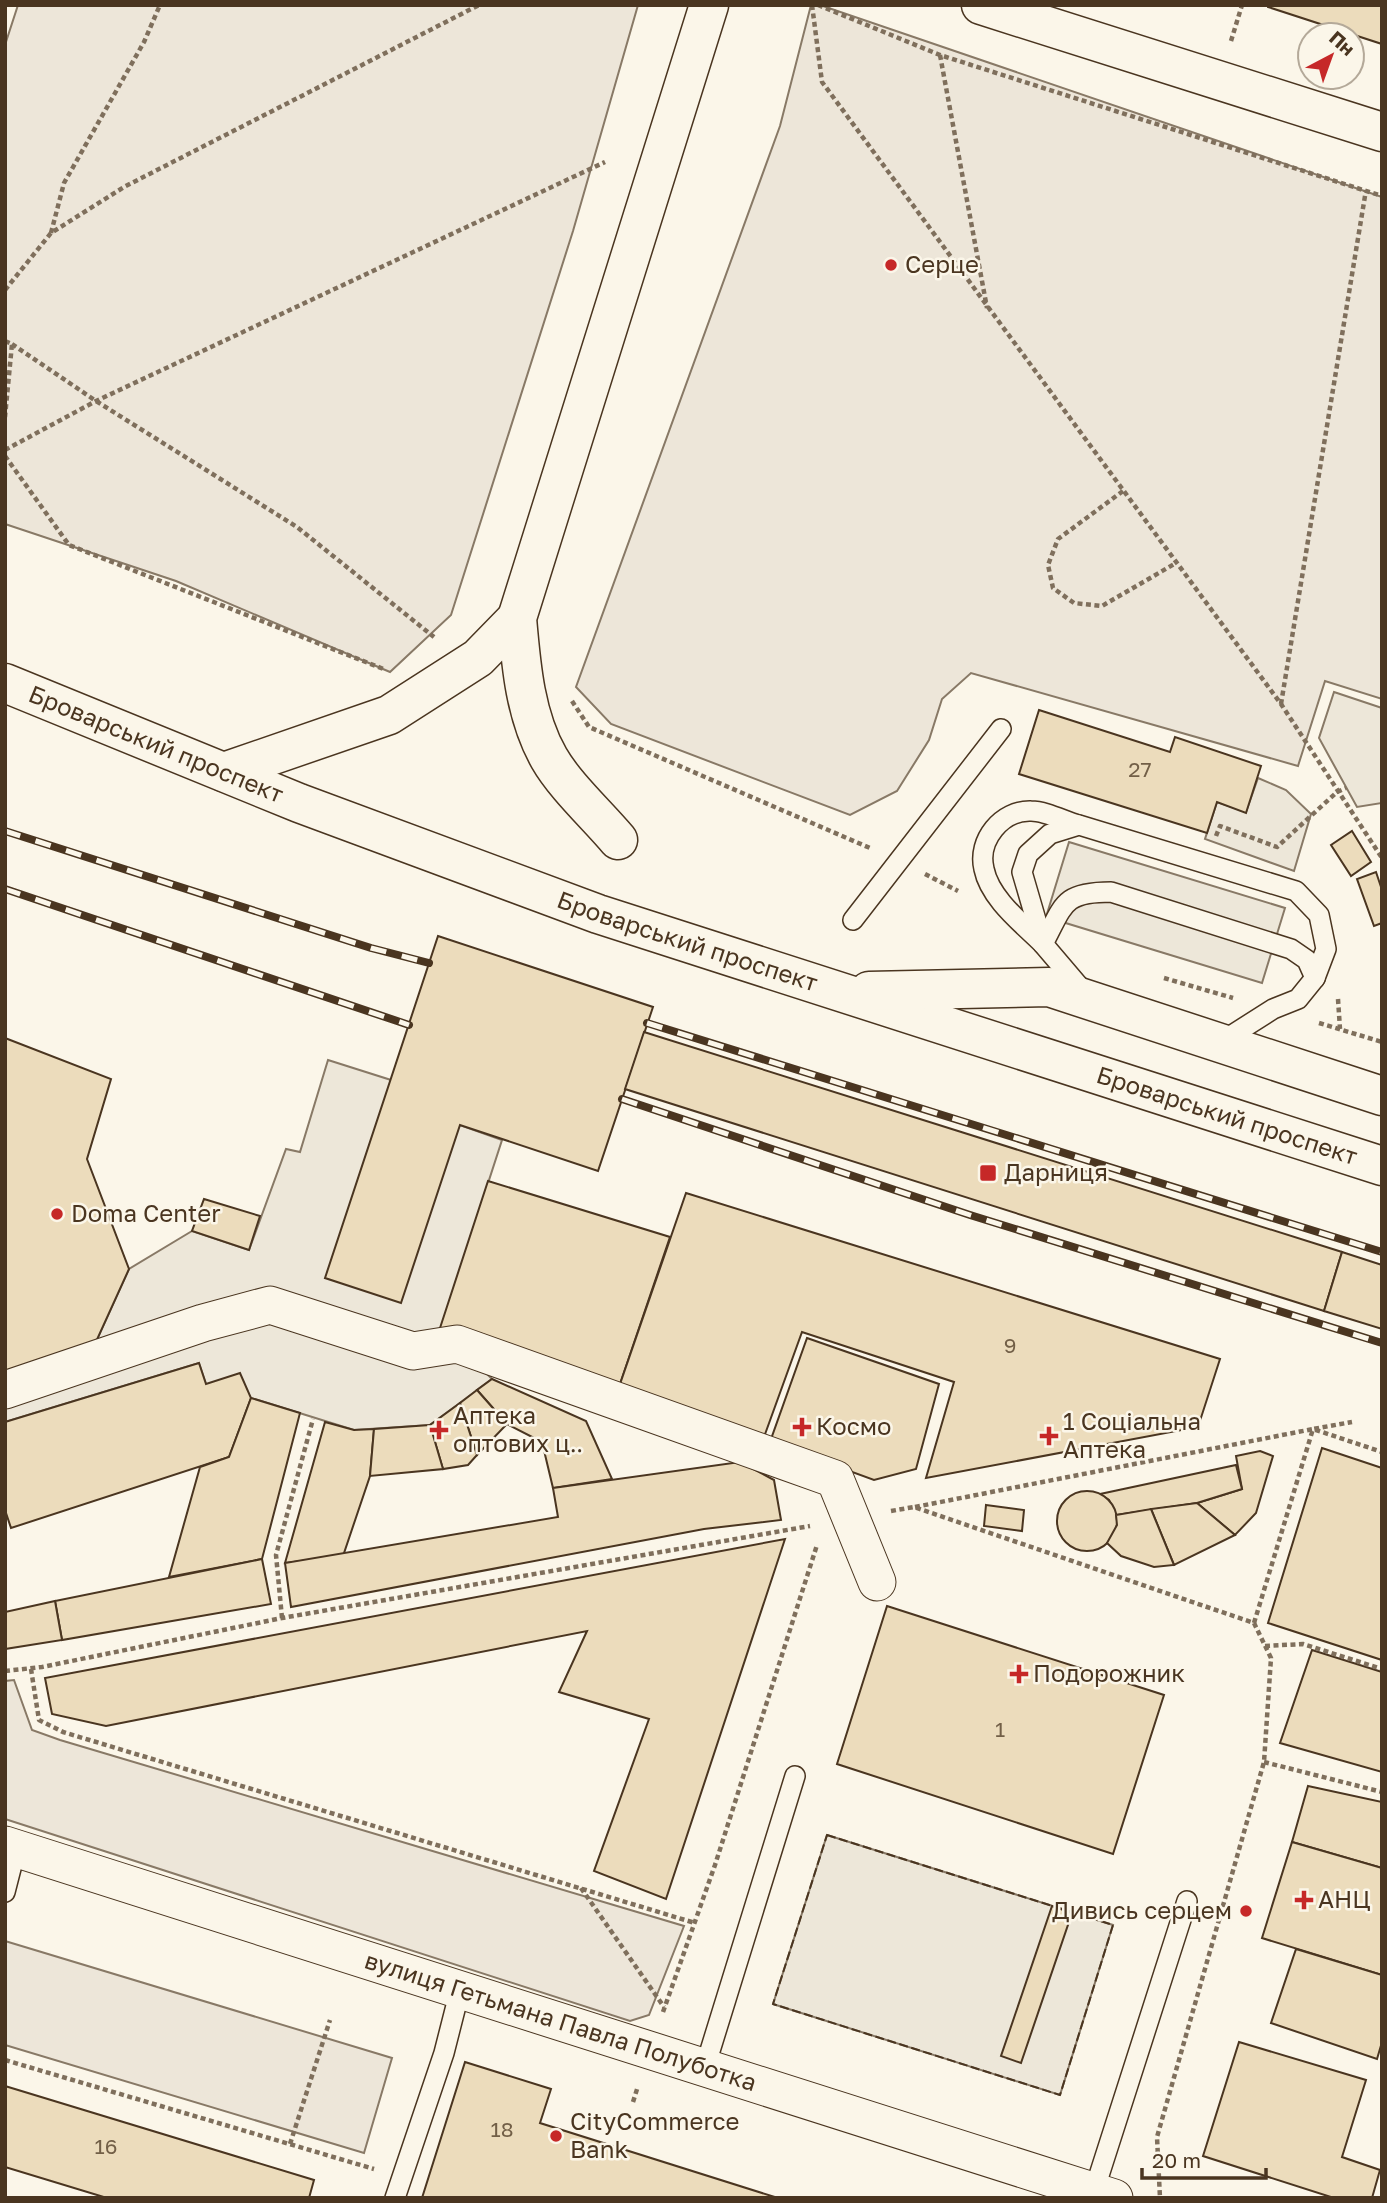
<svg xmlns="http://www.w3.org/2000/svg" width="1387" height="2203" font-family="'Golos Text',sans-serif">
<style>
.green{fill:#ede6d9;stroke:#887966;stroke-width:2}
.parking{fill:#ede7d9;stroke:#887966;stroke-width:2}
.building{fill:#ecdcbc;stroke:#4a3520;stroke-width:2}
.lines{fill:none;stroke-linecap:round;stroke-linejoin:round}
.lane-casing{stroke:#4a3520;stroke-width:22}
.street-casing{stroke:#4a3520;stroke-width:39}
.secondary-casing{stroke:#4a3520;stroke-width:41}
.primary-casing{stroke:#4a3520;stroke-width:41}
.path{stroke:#7f6f5c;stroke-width:4.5;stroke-dasharray:5 3.5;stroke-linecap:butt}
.lane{stroke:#fbf6e9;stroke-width:19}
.street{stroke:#fbf6e9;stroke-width:37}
.secondary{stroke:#fbf6e9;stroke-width:38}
.primary{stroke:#fbf6e9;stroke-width:38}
.rail-casing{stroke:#4a3520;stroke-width:8}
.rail{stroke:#fbf6e9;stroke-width:5;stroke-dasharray:16;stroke-linecap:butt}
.fence{stroke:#4a3520;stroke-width:2;stroke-dasharray:9 3.5;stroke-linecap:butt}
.poi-dot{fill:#c62828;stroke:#fbf6e9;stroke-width:2.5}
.labels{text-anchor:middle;stroke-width:5;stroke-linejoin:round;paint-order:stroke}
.number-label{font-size:21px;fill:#725f47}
.poi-label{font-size:24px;fill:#4a3520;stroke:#fbf6e9;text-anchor:start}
.street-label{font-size:24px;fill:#4a3520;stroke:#fbf6e9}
</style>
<rect width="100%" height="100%" fill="#fbf6e9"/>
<g class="green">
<path d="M18 5H638L573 231 451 615 390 672 176 581 5 524V45Z"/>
<path d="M811 5H820L1382 197V699L1325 681 1298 766 971 673 942 699 929 740 897 791 850 815 611 724 576 687 780 126Z"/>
<path d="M14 1680 32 1730 60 1740 684 1926 649 2015 630 2021 5 1819V1681Z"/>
<path d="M5 1941 392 2058 364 2153 5 2045Z"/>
</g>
<g class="parking">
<path d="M1334 692 1382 708V803L1357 807 1319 738Z"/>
<path d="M1258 778 1286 790 1311 814 1294 871 1205 839 1217 802 1246 812Z"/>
<path d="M1069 842 1285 908 1262 983 1046 917Z"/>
<path d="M328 1060 391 1080 460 1125 502 1140 441 1328 492 1379 430 1425 354 1430 206 1384 199 1363 5 1422V1373L95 1344 129 1269 192 1231 249 1250 286 1149 300 1152Z"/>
<path d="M827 1835 1113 1925 1060 2095 773 2004Z"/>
</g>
<g class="building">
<path d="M1268 5H1382V44L1268 7Z"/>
<path d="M1039 710 1170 752 1175 737 1261 766 1246 813 1217 802 1207 833 1019 774Z"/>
<path d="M1352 831 1371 862 1351 876 1331 845Z"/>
<path d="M1376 872 1382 890V923L1374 926 1357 879Z"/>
<path d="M438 936 653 1007 598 1171 460 1125 401 1303 325 1278Z"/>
<path d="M644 1032 1342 1252 1324 1311 625 1089Z"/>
<path d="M5 1038 111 1079 87 1159 129 1269 95 1344 5 1373Z"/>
<path d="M488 1181 670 1237 619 1387 440 1328Z"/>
<path d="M686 1193 1220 1359 1198 1427 926 1478 954 1382 802 1332 764 1437 619 1387Z"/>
<path d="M204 1199 260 1216 249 1250 192 1231Z"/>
<path d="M1342 1252 1382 1265V1329L1324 1311Z"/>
<path d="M807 1338 939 1384 916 1469 874 1480 770 1442Z"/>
<path d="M199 1363 206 1384 240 1373 251 1398 229 1457 11 1528 5 1510V1422Z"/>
<path d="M492 1379 586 1421 612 1479 553 1488 542 1442 507 1424 477 1390Z"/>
<path d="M477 1390 507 1424 477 1455 460 1403Z"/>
<path d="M251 1398 300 1413 262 1559 169 1577 200 1467 229 1457Z"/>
<path d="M460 1403 477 1455 468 1465 443 1469 430 1425Z"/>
<path d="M325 1422 354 1430 374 1429 370 1476 343 1556 285 1563Z"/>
<path d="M430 1425 443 1469 370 1476 374 1429Z"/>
<path d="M1322 1448 1382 1468V1660L1268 1623Z"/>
<path d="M1260 1451 1273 1456 1256 1513 1235 1535 1197 1503 1242 1489 1236 1456Z"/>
<path d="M740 1462 774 1480 781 1520 704 1529 291 1607 285 1563 558 1517 553 1488Z"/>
<path d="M1236 1465 1242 1489 1197 1503 1116 1515 1109 1500 1100 1494Z"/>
<circle cx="1087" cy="1521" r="30"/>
<path d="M1197 1503 1235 1535 1174 1565 1151 1509Z"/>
<path d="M986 1505 1024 1510 1022 1531 984 1526Z"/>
<path d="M1151 1509 1174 1565 1154 1567 1121 1556 1107 1543 1117 1525 1116 1515Z"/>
<path d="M785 1539 666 1899 594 1871 649 1719 559 1692 587 1631 106 1726 52 1714 45 1678Z"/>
<path d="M262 1559 271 1604 62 1640 55 1601Z"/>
<path d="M55 1601 62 1640 5 1649V1612Z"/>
<path d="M887 1606 1164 1695 1113 1854 837 1764Z"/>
<path d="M1312 1650 1382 1672V1772L1280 1743Z"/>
<path d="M1308 1786 1382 1802V1868L1292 1842Z"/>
<path d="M1292 1842 1382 1868V1975L1262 1938Z"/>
<path d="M1052 1906 1072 1913 1021 2063 1001 2056Z"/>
<path d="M1296 1949 1382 1975V2042L1377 2059 1271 2023Z"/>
<path d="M1239 2042 1366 2080 1342 2157 1380 2170 1372 2198H1334L1203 2156Z"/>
<path d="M465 2062 551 2089 540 2123 778 2198H422Z"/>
<path d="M5 2086 314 2180 309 2198H107L5 2167Z"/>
</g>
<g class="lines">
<g class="lane-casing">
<g id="lane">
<path d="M1078 825C1064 821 1046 811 1031 811 1002 810 977 840 984 869 990 899 1023 924 1043 944 1064 905 1062 892 1111 892L1291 949 1307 960 1315 978"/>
<path d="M853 920 1001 729"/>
<path d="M1083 991 1043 944 1022 872 1028 854 1050 834 1079 825 1296 891 1319 915 1326 949 1315 978 1298 999 1273 1009 1218 1044"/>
<path d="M5 1892 16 1849"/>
<path d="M705 2067 795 1776"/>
<path d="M1094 2191 1187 1901"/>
<path d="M395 2198 444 2053 460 1990"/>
</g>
</g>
<g class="street-casing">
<g id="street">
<path d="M5 1390 203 1323 270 1305 413 1351 457 1344 835 1479 877 1582"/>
<path id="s1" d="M5 1845 1114 2198"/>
</g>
</g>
<g class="secondary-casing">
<g id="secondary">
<path d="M981 5 1382 132"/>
<path d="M224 772 389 715 478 658 517 618"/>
<path d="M618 840C597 815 565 786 549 758 525 716 521 665 517 618L709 5"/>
</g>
</g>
<g class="primary-casing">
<g id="primary">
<path id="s2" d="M5 683 299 803 598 914 1382 1166"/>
<path d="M869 991 1049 987 1382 1096"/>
</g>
</g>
<g class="path">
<path d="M812 5 822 82 1281 704 1382 858"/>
<path d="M818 5 940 55 1382 196"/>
<path d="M1231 41 1242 5"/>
<path d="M940 55 987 308"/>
<path d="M51 233 64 183 144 42 160 5"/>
<path d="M5 290 51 233 124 187 479 5"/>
<path d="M5 341 12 344 5 417"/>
<path d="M12 344 96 401 297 527 434 637"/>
<path d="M5 450 96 401 605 162"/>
<path d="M5 456 69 545 386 670"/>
<path d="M1123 491 1058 539 1048 565 1053 588 1074 603 1102 606 1176 563"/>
<path d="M572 701 589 727 870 848"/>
<path d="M1281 704 1366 190"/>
<path d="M1216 836 1220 826 1277 847 1337 792 1346 788"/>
<path d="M925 874 958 891"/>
<path d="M1164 978 1233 998"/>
<path d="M1338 999 1340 1029"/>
<path d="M1319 1023 1382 1042"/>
<path d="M915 1507 1313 1429 1382 1452"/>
<path d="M891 1511 914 1507 1254 1623 1271 1658 1264 1762 1157 2137 1160 2198"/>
<path d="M282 1618 276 1555 313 1419"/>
<path d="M1254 1623 1313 1429 1352 1422"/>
<path d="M1265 1646 1303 1644 1382 1669"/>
<path d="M31 1669 39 1720 63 1732 695 1923"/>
<path d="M5 1671 42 1667 282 1618 810 1526"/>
<path d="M1264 1762 1382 1792"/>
<path d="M581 1888 664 2007"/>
<path d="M663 2012 715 1865 817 1545"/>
<path d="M5 2060 374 2169"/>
<path d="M633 2102 638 2086"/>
<path d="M290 2144 330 2020"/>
</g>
<use href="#lane" class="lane"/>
<use href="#street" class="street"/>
<use href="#secondary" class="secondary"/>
<use href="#primary" class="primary"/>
<g class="rail-casing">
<g id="rail">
<path d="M5 831 371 948 429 963"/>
<path d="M5 889 409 1025"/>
<path d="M647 1023 1382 1252"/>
<path d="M622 1099 970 1215 1382 1343"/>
</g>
</g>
<use href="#rail" class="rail"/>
<path class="fence" d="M827 1835 1113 1925 1060 2095 773 2004Z"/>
</g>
<g class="poi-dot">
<circle cx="891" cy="265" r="7"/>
<rect x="979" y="1164" width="18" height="18" rx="3.5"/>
<circle cx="57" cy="1214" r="7"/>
<path d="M798.5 1416.5h7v7h7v7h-7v7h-7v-7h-7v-7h7z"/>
<path d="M435.5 1419.5h7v7h7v7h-7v7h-7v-7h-7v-7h7z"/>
<path d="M1045.5 1425.5h7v7h7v7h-7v7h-7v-7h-7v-7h7z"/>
<path d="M1015.5 1663.5h7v7h7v7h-7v7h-7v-7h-7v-7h7z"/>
<path d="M1300.5 1889.5h7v7h7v7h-7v7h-7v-7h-7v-7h7z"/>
<circle cx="1246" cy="1911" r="7"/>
<circle cx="556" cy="2136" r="7"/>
</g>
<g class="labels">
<g class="number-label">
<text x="1140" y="777">27</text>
<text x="1010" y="1353">9</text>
<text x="1000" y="1737">1</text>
<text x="502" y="2137">18</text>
<text x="106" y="2154">16</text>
</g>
<g class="poi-label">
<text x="905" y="273">Серце</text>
<text x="1004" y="1181">Дарниця</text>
<text x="71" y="1222">Doma Center</text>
<text x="453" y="1424">Аптека<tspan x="453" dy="28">оптових ц‥</tspan></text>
<text x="1063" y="1430">1 Соціальна<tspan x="1063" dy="28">Аптека</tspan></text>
<text x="816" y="1435">Космо</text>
<text x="1033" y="1682">Подорожник</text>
<text x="1318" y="1908">АНЦ</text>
<text x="1232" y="1919" text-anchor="end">Дивись серцем</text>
<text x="570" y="2130">CityCommerce<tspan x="570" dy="28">Bank</tspan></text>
</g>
<g class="street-label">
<text dy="8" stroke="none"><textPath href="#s2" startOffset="163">Броварський проспект</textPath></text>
<text dy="8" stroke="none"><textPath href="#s2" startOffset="730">Броварський проспект</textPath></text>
<text dy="8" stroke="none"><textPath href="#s2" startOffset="1297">Броварський проспект</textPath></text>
<text dy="8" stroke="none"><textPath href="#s1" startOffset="583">вулиця Гетьмана Павла Полуботка</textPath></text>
</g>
</g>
<rect width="1387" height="2203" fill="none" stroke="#4a3520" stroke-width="14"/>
<g transform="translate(1331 56) rotate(41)"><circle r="33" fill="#fbf6e9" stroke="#b4a999" stroke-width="2"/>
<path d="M0-5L12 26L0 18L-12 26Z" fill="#c62828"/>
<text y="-10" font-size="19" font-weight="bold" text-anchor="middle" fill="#4a3520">Пн</text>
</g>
<path d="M1142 2168v10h124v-10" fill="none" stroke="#4a3520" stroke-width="3.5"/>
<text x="1152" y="2168" font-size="21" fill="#4a3520" stroke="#fbf6e9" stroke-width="5" paint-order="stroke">20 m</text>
</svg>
